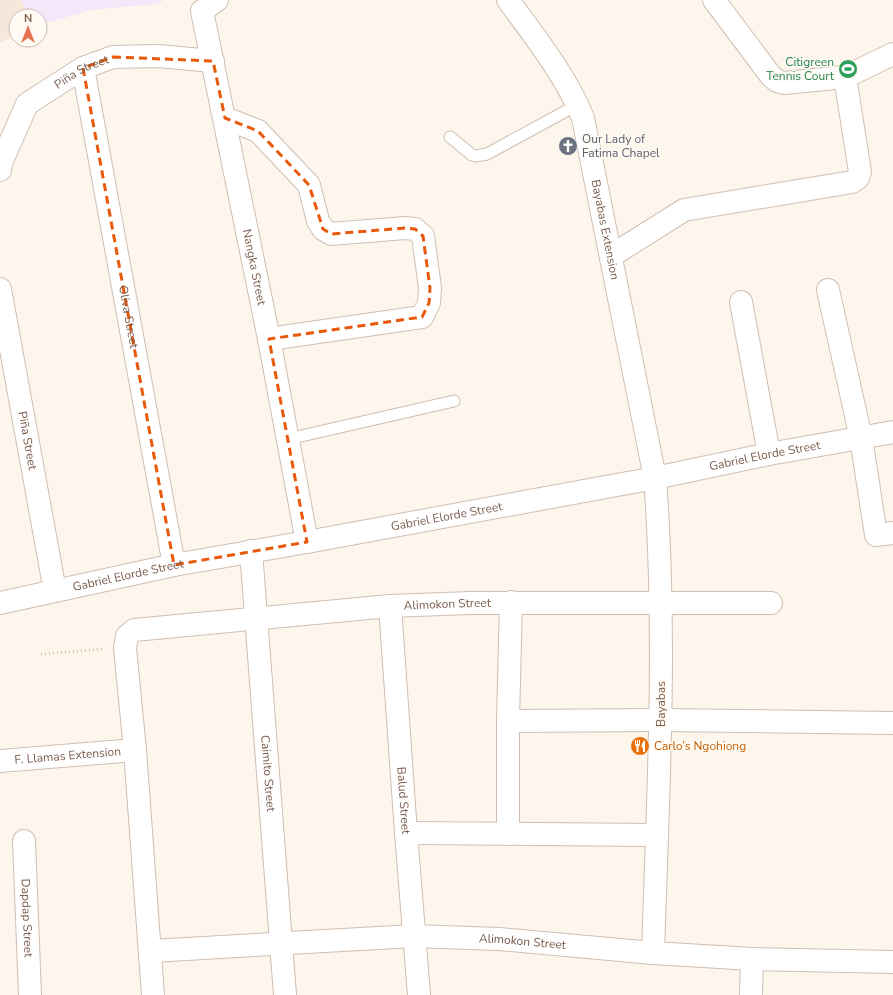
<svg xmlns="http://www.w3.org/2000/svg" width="893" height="995" font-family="'Nunito Sans',sans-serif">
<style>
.residential{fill:#f5e8da}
.education{fill:#f3e8fa}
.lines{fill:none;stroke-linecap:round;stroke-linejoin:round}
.service-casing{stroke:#d1beb0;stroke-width:13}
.minor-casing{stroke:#d1beb0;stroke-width:24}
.tertiary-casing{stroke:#d1beb0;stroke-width:24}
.path{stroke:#d9b8a5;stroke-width:2.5;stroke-dasharray:1 3;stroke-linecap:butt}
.service{stroke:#fff;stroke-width:11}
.minor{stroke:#fff;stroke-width:22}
.tertiary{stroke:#fff;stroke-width:22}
.marked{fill:none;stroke:#e8590c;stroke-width:3;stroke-dasharray:8 5;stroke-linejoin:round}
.labels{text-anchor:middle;stroke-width:3;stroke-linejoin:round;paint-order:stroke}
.leisure-label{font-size:12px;fill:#27864d;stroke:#fffaf3;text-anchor:end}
.street-label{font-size:12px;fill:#7a5c4d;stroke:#fffaf3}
.worship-label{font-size:12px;fill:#5b616d;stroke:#fffaf3;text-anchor:start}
.food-label{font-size:12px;fill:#c56008;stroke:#fffaf3;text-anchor:start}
</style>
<rect width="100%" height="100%" fill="#fdf6ec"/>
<path class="residential" d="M0 0H21L29 16H16V35L0 43Z"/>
<path class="education" d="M21 0H164L156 4 91 10 40 25V16H29Z"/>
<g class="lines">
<g class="service-casing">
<g id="service">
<path d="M450 137 472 155 476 156 487 154 577 105"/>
<path d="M288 439 454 401"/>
</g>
</g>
<g class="minor-casing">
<g id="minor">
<path id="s1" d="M217 0 202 11 269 339 307 542"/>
<path id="s2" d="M508 0C535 37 566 76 583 118L655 478C667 636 658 795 653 953"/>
<path d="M714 0 771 76 777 81 784 83 845 77 893 54"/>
<path id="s3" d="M83 68 174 565"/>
<path d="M225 118 258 131 309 185 318 221 323 229 331 234 405 228 415 229 423 236 430 288 429 303 422 317 269 339"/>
<path id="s4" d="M0 170 1 163 27 104 83 68 113 57 158 56 213 61"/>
<path d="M611 256 684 210 852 182 858 178 860 172 845 77"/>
<path id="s5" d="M0 289 55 591"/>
<path d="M828 290 861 438 876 535 893 533"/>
<path d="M741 302 769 454"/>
<path id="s6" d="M251 551 285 995"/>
<path id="s7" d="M390 606 406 833 419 995"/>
<path d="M508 721 661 720 893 723"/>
<path id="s8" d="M0 761 135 750"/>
<path d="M406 833 656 835"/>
<path d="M508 834V721L511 602"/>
<path id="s9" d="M24 841 30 995"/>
<path id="s10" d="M151 951 413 936 499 939 653 953 752 959 893 962"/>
<path id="s11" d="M153 995 135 750 125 648 127 636 134 630 390 606 470 603H771"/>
<path d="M751 995 752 959"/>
</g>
</g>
<g class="tertiary-casing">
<g id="tertiary">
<path id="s12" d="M0 603 174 565 307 542 655 478 769 454 893 432"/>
</g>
</g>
<path class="path" d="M41 654 103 649"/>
<use href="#service" class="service"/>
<use href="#minor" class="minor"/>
<use href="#tertiary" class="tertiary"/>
</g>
<path class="marked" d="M113 57 213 61 225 118 258 131 309 185 323 229 331 234 405 228 415 229 423 236 430 288 429 303 422 317 269 339 307 542 174 565 83 68Z"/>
<defs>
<g id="stadium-disc" transform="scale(1)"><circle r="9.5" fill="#2e9e5b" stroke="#fffaf3"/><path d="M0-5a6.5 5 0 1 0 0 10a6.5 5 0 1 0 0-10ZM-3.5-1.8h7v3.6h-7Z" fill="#fff"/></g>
<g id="church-disc" transform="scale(1)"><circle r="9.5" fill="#6b7280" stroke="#fffaf3"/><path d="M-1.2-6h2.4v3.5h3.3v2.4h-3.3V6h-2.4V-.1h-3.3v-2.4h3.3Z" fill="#fff"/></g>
<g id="restaurant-disc" transform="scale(1)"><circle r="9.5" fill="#e8710a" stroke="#fffaf3"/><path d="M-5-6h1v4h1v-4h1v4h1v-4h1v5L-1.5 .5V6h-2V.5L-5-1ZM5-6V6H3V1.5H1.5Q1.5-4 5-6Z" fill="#fff"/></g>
</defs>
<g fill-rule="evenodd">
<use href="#stadium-disc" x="848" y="69"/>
<use href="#church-disc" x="568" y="146"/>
<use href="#restaurant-disc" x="640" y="746"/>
</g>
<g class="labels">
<g class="leisure-label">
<text x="834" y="66">Citigreen<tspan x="834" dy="14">Tennis Court</tspan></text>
</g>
<g class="street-label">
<text dy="4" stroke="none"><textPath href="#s4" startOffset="135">Piña Street</textPath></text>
<text dy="4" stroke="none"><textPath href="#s2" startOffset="254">Bayabas Extension</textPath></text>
<text dy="4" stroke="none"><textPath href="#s1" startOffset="280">Nangka Street</textPath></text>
<text dy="4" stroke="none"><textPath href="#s3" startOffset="253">Oliva Street</textPath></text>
<text dy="4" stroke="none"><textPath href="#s5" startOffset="154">Piña Street</textPath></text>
<text dy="4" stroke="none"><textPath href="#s12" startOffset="779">Gabriel Elorde Street</textPath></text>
<text dy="4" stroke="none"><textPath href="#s12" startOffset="455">Gabriel Elorde Street</textPath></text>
<text dy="4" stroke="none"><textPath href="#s12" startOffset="131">Gabriel Elorde Street</textPath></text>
<text dy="4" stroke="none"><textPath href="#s11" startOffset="684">Alimokon Street</textPath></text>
<text transform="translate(661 704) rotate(-90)" y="4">Bayabas</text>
<text dy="4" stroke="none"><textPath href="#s8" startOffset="68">F. Llamas Extension</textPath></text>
<text dy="4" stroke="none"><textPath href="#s6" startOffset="223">Caimito Street</textPath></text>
<text dy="4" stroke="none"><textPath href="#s7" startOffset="195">Balud Street</textPath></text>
<text dy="4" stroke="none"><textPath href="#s9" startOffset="77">Dapdap Street</textPath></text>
<text dy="4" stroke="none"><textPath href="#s10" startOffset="372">Alimokon Street</textPath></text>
</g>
<g class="worship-label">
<text x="582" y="143">Our Lady of<tspan x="582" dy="14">Fatima Chapel</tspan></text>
</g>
<g class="food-label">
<text x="654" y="750">Carlo’s Ngohiong</text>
</g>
</g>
<g transform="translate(28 28)"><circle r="19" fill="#fffaf3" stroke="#cabbb1"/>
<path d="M0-3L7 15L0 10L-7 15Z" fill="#e76f51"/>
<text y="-6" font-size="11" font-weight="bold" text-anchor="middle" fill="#7a5c4d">N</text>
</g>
</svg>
